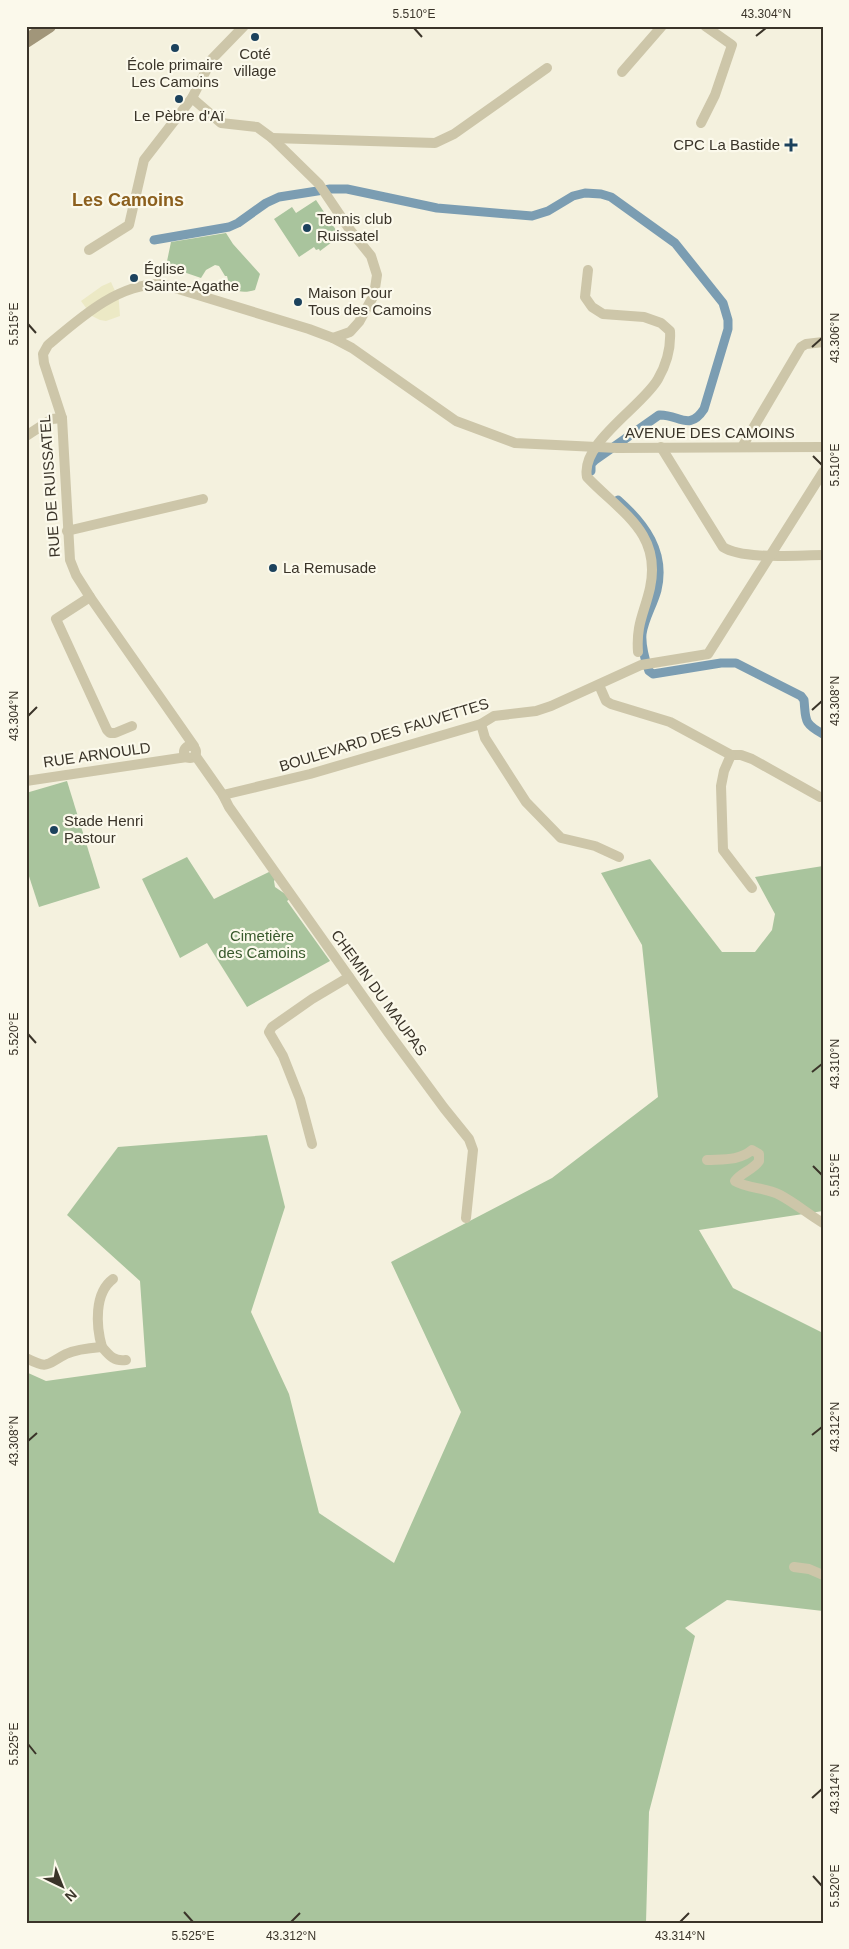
<svg xmlns="http://www.w3.org/2000/svg" width="849" height="1949" font-family="Arial,sans-serif">
<style>
.green{fill:#a9c49d}
.plaza{fill:#ece9c5}
.lines{fill:none;stroke-linecap:round;stroke-linejoin:round}
.canal{stroke:#7b9db2;stroke-width:9}
.street{stroke:#cdc6a9;stroke-width:10}
.secondary{stroke:#a1967a;stroke-width:14}
.ticks{fill:none;stroke:#3a3429;stroke-width:2}
.poi-dot{fill:#1c425d;stroke:#fbf9eb;stroke-width:2}
.labels{text-anchor:middle;stroke-width:4.5;stroke-linejoin:round;paint-order:stroke}
.poi-label{font-size:15px;fill:#3a3429;stroke:#fbf9eb;text-anchor:start}
.street-label{font-size:15px;fill:#3a3429;stroke:#fbf9eb}
.park-label{font-size:15px;fill:#38592c;stroke:#fbf9eb}
.quarter-label{font-size:18px;font-weight:bold;fill:#8c601e;stroke:#fbf9eb}
.neatline{fill:none;stroke:#3a3429;stroke-width:2}
.ticks-label{font-size:12px;text-anchor:middle;fill:#3a3429}
</style>
<rect width="100%" height="100%" fill="#f4f1de"/>
<g class="green">
<path d="M316 200 340 236 320 251 319 249 316 250 314 247 299 257 274 219 292 207 296 213Z"/>
<path d="M226 233 233 244 260 274 255 290C242 294 230 292 227 276H225L219 266 215 265 206 270 201 278 166 266 171 242Z"/>
<path d="M67 781 100 888 39 907 26 867V793Z"/>
<path d="M187 857 214 899 271 871 276 878 274 881 275 887 291 898 287 901 330 961 247 1007 207 943 180 958 142 879Z"/>
<path d="M650 859 722 952H755L772 930 775 914 755 877 823 866V1211L699 1230 733 1288 823 1333V1611L727 1600 685 1628 695 1636 649 1812 646 1923H26V1372L46 1381 146 1367 140 1281 67 1215 118 1147 267 1135 285 1207 251 1312 289 1394 319 1513 394 1563 461 1412 391 1262 552 1178 658 1097 642 945 601 873Z"/>
</g>
<path class="plaza" d="M111 282 115 291 118 290 120 316 106 321 100 320 92 316 81 301 102 286Z"/>
<g class="lines">
<g class="canal">
<path d="M154 240 229 227 238 223 266 203 279 197 330 189H347L437 208 532 216 548 211 573 196 585 193 601 194 611 197 675 243 723 303 728 320V329L704 409C689 432 679 414 659 415L595 460 591 464V471"/>
<path d="M618 500C645 524 666 552 657 590 653 605 644 619 642 634 641 644 645 661 649 671L653 674 721 663H736L801 696 804 700C806 720 803 723 823 734"/>
</g>
<g class="street">
<path d="M622 72 662 26"/>
<path d="M192 98 221 123 257 127 272 138 319 184 350 230 371 256 377 275 374 295 359 322 350 332 333 338"/>
<path d="M701 123 715 95 732 45 705 26"/>
<path d="M272 138 435 143 454 134 547 68"/>
<path d="M89 250 129 225 144 160 192 98 212 59 244 26"/>
<path d="M588 270 585 297 592 307 603 314 644 317 661 323 670 331C671 347 666 365 658 379 643 406 580 443 587 477 620 512 662 532 650 588 644 614 636 624 638 652"/>
<path d="M26 436 52 419 62 418"/>
<path d="M661 447 723 547C743 560 797 555 823 555"/>
<path d="M742 447 801 347 806 344 823 342"/>
<path d="M67 531 203 499"/>
<path d="M90 597 56 619 107 730 110 733H115L132 726"/>
<path d="M599 685 606 701 611 704 670 722 731 755H741L752 759 820 797"/>
<path d="M481 724 485 738 526 802 561 838 595 846 619 857"/>
<circle cx="190" cy="752" r="6"/>
<path d="M194 746 90 597 76 575 70 560 62 418 44 363 43 354 48 345C80 318 118 283 162 284L309 329 333 338 352 348 456 421 515 443 617 448 823 447"/>
<path d="M195 755 223 795 310 774 481 724 494 716 536 711 551 706 641 665 708 654 823 472"/>
<path d="M731 755 724 771 721 786 723 850 752 888"/>
<path d="M26 781 187 757"/>
<path d="M223 795 229 807 388 1032 444 1108 469 1139 473 1150 466 1218"/>
<path d="M312 1144 300 1099 283 1056 269 1032 272 1027 312 999 349 977"/>
<path d="M707 1160C723 1159 739 1161 752 1150L759 1154V1161C753 1170 742 1172 735 1181 748 1189 765 1187 780 1195 795 1203 808 1214 823 1223"/>
<path d="M102 1347C96 1326 94 1293 113 1279"/>
<path d="M26 1358C50 1370 46 1364 66 1354 77 1349 90 1348 102 1347 109 1355 114 1362 126 1360"/>
<path d="M794 1567 809 1569 823 1575"/>
</g>
<path class="secondary" d="M26 41 49 26"/>
</g>
<path class="ticks" d="M414 28 422 37M756 36 766 28M28 324 36 333M812 347 822 338M813 456 822 465M812 710 822 701M28 716 37 707M28 1034 36 1043M812 1072 822 1064M813 1166 822 1175M812 1435 822 1427M28 1441 37 1433M28 1744 36 1754M812 1798 822 1789M813 1876 822 1886M184 1912 193 1922M291 1922 300 1913M680 1922 689 1913"/>
<g class="poi-dot">
<circle cx="255" cy="37" r="5"/>
<circle cx="175" cy="48" r="5"/>
<circle cx="179" cy="99" r="5"/>
<path d="M788.5 137.5h5v5h5v5h-5v5h-5v-5h-5v-5h5z"/>
<circle cx="307" cy="228" r="5"/>
<circle cx="134" cy="278" r="5"/>
<circle cx="298" cy="302" r="5"/>
<circle cx="273" cy="568" r="5"/>
<circle cx="54" cy="830" r="5"/>
</g>
<g class="labels">
<g class="poi-label">
<text x="255" y="59" text-anchor="middle">Coté<tspan x="255" dy="17">village</tspan></text>
<text x="175" y="70" text-anchor="middle">École primaire<tspan x="175" dy="17">Les Camoins</tspan></text>
<text x="179" y="121" text-anchor="middle">Le Pèbre d'Aï</text>
<text x="780" y="150" text-anchor="end">CPC La Bastide</text>
<text x="317" y="224">Tennis club<tspan x="317" dy="17">Ruissatel</tspan></text>
<text x="144" y="274">Église<tspan x="144" dy="17">Sainte-Agathe</tspan></text>
<text x="308" y="298">Maison Pour<tspan x="308" dy="17">Tous des Camoins</tspan></text>
<text x="283" y="573">La Remusade</text>
<text x="64" y="826">Stade Henri<tspan x="64" dy="17">Pastour</tspan></text>
</g>
<g class="street-label">
<text x="710" y="438">AVENUE DES CAMOINS</text>
<text transform="translate(50 486) rotate(-94)" y="5">RUE DE RUISSATEL</text>
<text transform="translate(384 735) rotate(-17)" y="5">BOULEVARD DES FAUVETTES</text>
<text transform="translate(97 755) rotate(-8)" y="5">RUE ARNOULD</text>
<text transform="translate(379 993) rotate(54)" y="5">CHEMIN DU MAUPAS</text>
</g>
<g class="park-label">
<text x="262" y="941">Cimetière<tspan x="262" dy="17">des Camoins</tspan></text>
</g>
<g class="quarter-label">
<text x="128" y="206">Les Camoins</text>
</g>
</g>
<rect width="849" height="1949" fill="none" stroke="#fbf9eb" stroke-width="55"/>
<g transform="translate(62 1886) rotate(137)" stroke="#fbf9eb" stroke-width="4" paint-order="stroke">
<path d="M0-4L9 19L0 12L-9 19Z" fill="#3a3429"/>
<text y="-8" font-size="14" font-weight="bold" text-anchor="middle" fill="#3a3429">N</text>
</g>
<rect x="28" y="28" width="794" height="1894" class="neatline"/>
<g class="ticks-label">
<text x="414" y="18">5.510°E</text>
<text x="766" y="18">43.304°N</text>
<text transform="translate(14 324) rotate(-90)" y="4">5.515°E</text>
<text transform="translate(835 338) rotate(-90)" y="4">43.306°N</text>
<text transform="translate(835 465) rotate(-90)" y="4">5.510°E</text>
<text transform="translate(835 701) rotate(-90)" y="4">43.308°N</text>
<text transform="translate(14 716) rotate(-90)" y="4">43.304°N</text>
<text transform="translate(14 1034) rotate(-90)" y="4">5.520°E</text>
<text transform="translate(835 1064) rotate(-90)" y="4">43.310°N</text>
<text transform="translate(835 1175) rotate(-90)" y="4">5.515°E</text>
<text transform="translate(835 1427) rotate(-90)" y="4">43.312°N</text>
<text transform="translate(14 1441) rotate(-90)" y="4">43.308°N</text>
<text transform="translate(14 1744) rotate(-90)" y="4">5.525°E</text>
<text transform="translate(835 1789) rotate(-90)" y="4">43.314°N</text>
<text transform="translate(835 1886) rotate(-90)" y="4">5.520°E</text>
<text x="193" y="1940">5.525°E</text>
<text x="291" y="1940">43.312°N</text>
<text x="680" y="1940">43.314°N</text>
</g>
</svg>
